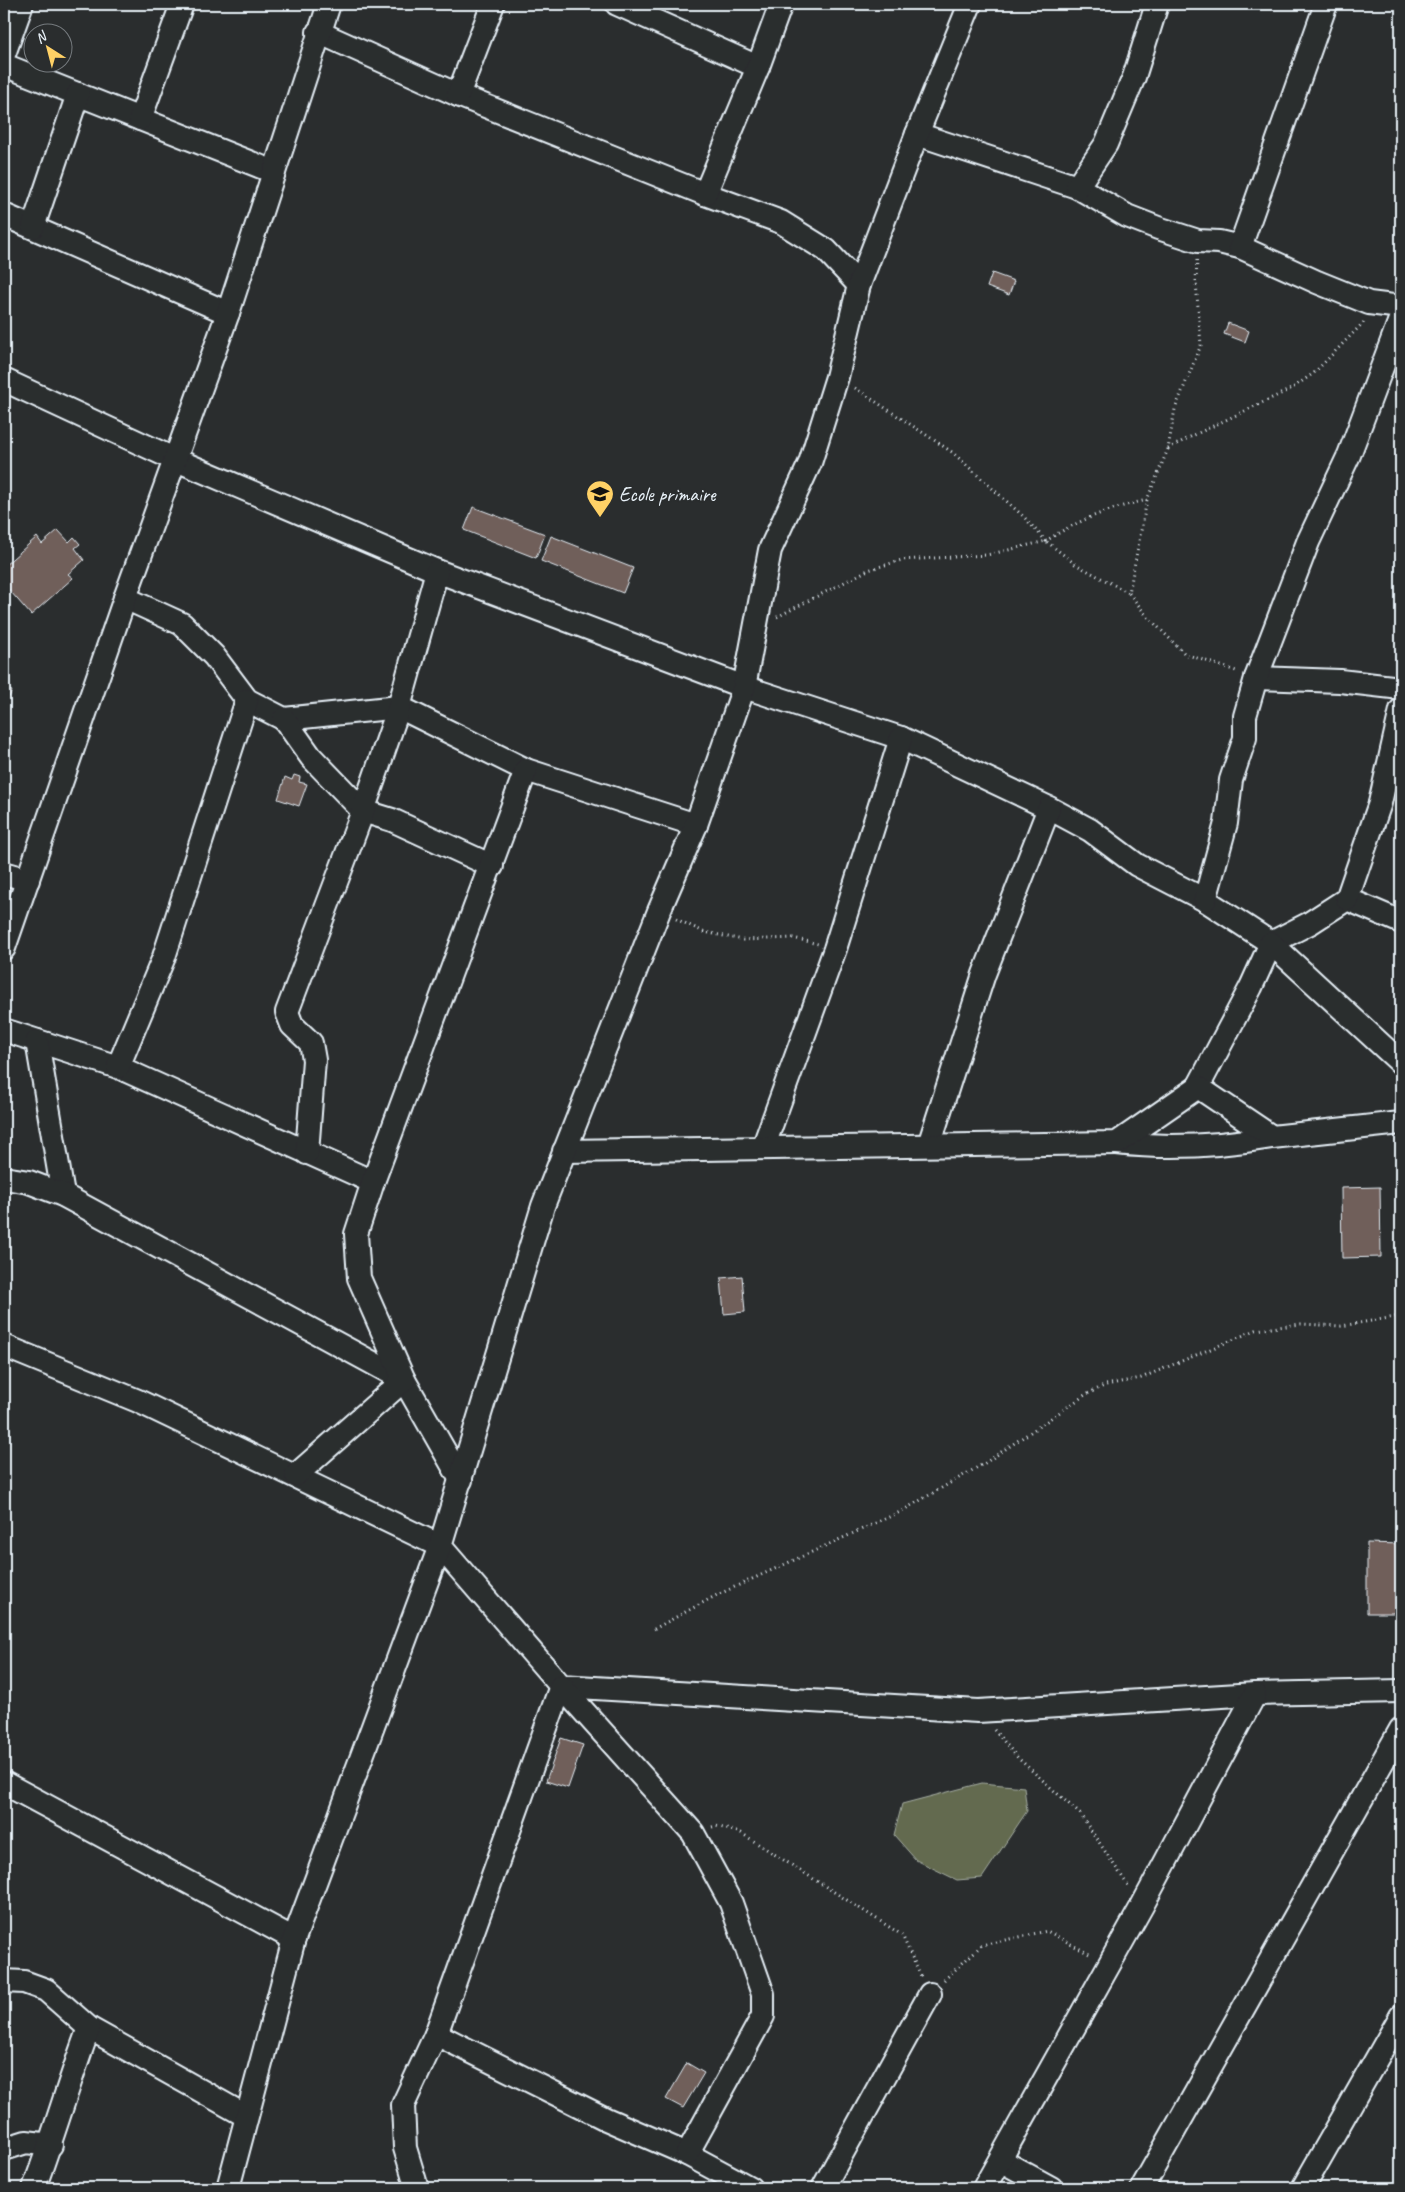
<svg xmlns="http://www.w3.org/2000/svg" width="1405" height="2192" font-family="Caveat,sans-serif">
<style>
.green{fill:#636a4f;stroke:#a6aea4}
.building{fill:#705e5a;stroke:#e8f1f8}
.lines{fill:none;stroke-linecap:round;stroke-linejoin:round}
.street-casing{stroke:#e8f1f8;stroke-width:26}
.path{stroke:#e8f1f8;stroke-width:3;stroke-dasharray:1 4;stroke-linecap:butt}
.street{stroke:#2a2d2e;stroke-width:22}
.labels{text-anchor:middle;stroke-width:4;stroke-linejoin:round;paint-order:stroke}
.poi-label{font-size:20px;fill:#e8f1f8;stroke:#2a2d2e;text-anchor:start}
</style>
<rect width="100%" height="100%" fill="#2a2d2e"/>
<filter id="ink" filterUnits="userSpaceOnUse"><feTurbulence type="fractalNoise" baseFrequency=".02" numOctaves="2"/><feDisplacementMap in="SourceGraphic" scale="10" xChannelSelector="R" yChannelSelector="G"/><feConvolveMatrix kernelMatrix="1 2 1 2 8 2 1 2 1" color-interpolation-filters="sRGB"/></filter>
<g filter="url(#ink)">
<path class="green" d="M982 1783 1024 1787 1027 1811 982 1878 957 1880 916 1860 894 1835 902 1804Z"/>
<g class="building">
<path d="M992 273 1014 281 1009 295 987 287Z"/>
<path d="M1228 323 1249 331 1245 342 1224 334Z"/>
<path d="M473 507 545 534 536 558 464 530Z"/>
<path d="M58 530 69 542 74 537 80 544 75 548 84 560 68 574 73 578 31 615 4 584V566L37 537 42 544Z"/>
<path d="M551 536 633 568 623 593 541 561Z"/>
<path d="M4 688 12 691 5 706 4 705Z"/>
<path d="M294 775 300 777 299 782 307 784 299 806 278 799 285 777 292 780Z"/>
<path d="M1380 1187 1381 1257 1342 1258 1341 1188Z"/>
<path d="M742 1276 745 1312 724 1314 721 1278Z"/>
<path d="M1367 1543 1401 1544V1613H1367Z"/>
<path d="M561 1738 583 1745 568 1788 546 1781Z"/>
<path d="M687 2063 704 2073 683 2108 666 2099Z"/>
</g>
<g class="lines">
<g class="street-casing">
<g id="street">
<path d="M617 4 758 67"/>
<path d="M318 32 458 95 705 194 781 222 826 250 859 285"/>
<path d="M4 54 22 4"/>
<path d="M4 65 274 172"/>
<path d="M458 95 493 4"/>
<path d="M140 119 182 4"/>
<path d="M917 134 1077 187 1127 216 1158 228 1198 241 1219 242 1240 247 1317 282 1369 303 1401 307"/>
<path d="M1077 187 1106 144 1134 77 1157 4"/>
<path d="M705 194 758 67 781 4"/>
<path d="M4 215 228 313"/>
<path d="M33 227 78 94"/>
<path d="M1240 247 1326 4"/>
<path d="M4 380 174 459 437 571 744 687 901 738 1049 808 1090 830 1137 865 1205 900 1271 943 1310 923 1347 899 1401 922"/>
<path d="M125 598 182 624 214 656 247 700 284 719 399 707 526 770 696 825"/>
<path d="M1256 678 1340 681 1401 688"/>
<path d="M284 719 311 757 363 811 392 820 492 866"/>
<path d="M4 873 28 880"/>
<path d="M1347 899 1380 803 1401 710"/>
<path d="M1205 900 1226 823 1231 780 1245 738V716L1256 678 1308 542 1349 455 1401 317"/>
<path d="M4 948 125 598 228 313 329 4"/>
<path d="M4 1030 118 1067 373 1182"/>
<path d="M37 1041 63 1195"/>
<path d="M118 1067 164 957 247 700"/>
<path d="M1198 1087 1251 987 1271 943 1401 1063"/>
<path d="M1117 1143C1169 1149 1220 1146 1272 1137"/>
<path d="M929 1145 984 974 1049 808"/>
<path d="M763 1148 835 949 901 738"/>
<path d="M564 1151 1117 1143 1198 1087 1272 1137 1401 1123"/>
<path d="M307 1153 314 1060 311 1043 292 1025 287 1012 363 811 399 707 437 571"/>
<path d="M4 1178 29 1182 63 1195 404 1380 461 1480"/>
<path d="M4 1346 138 1401 440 1546 561 1686 978 1711 1255 1694 1401 1691"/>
<path d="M296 1475 404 1380 359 1278 356 1234 373 1182 526 770"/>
<path d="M4 1783 294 1939"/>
<path d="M4 1981 24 1982 46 1990 89 2028 246 2116"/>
<path d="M436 2034 606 2119 687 2154 750 2188"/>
<path d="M4 2149 26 2142 51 2145"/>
<path d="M1000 2160 1051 2188"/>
<path d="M34 2188C54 2135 69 2081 89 2028"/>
<path d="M228 2188 294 1939 440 1546 543 1206 659 911 696 825 744 687 770 550 810 463 837 377 859 285 917 134 970 4"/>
<path d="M417 2188 405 2148 403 2105 436 2034 561 1686 693 1833 731 1903 763 1994V2016L687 2154"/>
<path d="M823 2188 930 1994"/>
<path d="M984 2188 1142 1906 1255 1694"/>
<path d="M1142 2188 1401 1729"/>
<path d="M1303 2188 1401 2016"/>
</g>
</g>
<g class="path">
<path d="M1197 260 1196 282 1201 345 1175 409 1168 449 1147 500 1129 593 1146 615 1185 654 1239 672"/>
<path d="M855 388 952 452 1023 516 1046 541C1077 520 1111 508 1147 500"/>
<path d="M1168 449 1192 436 1291 389 1314 373 1364 322"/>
<path d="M777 617 868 570 902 560 987 555 1046 541 1075 564 1129 593"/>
<path d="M676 919 704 932 743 940 793 938 818 944"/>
<path d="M654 1629 717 1595 900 1512 985 1463 1085 1395 1106 1385 1141 1378 1256 1330 1301 1324 1341 1326 1401 1316"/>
<path d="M994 1730 1018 1758 1080 1814 1129 1887"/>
<path d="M712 1827 716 1826 741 1833 902 1935 921 1977"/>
<path d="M944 1980 982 1945 1047 1931 1091 1955"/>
</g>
<use href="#street" class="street"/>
</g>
</g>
<defs>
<g id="school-pin" transform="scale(1.4375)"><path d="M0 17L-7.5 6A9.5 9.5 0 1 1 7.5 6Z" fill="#ffd166" stroke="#2a2d2e"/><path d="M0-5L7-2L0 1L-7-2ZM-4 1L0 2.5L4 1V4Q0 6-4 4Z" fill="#111"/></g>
</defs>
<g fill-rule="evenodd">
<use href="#school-pin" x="600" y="494"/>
</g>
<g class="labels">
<g class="poi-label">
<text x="619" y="501">Ecole primaire</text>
</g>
</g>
<rect width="1405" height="2192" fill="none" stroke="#2a2d2e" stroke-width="20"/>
<rect x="10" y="10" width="1385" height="2172" fill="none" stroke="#e8f1f8" stroke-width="2" filter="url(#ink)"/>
<g transform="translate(48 48) rotate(324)"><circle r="24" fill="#2a2d2e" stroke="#767b7f"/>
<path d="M0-4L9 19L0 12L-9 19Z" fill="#ffd166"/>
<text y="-8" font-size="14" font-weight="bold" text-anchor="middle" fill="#e8f1f8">N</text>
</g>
</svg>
